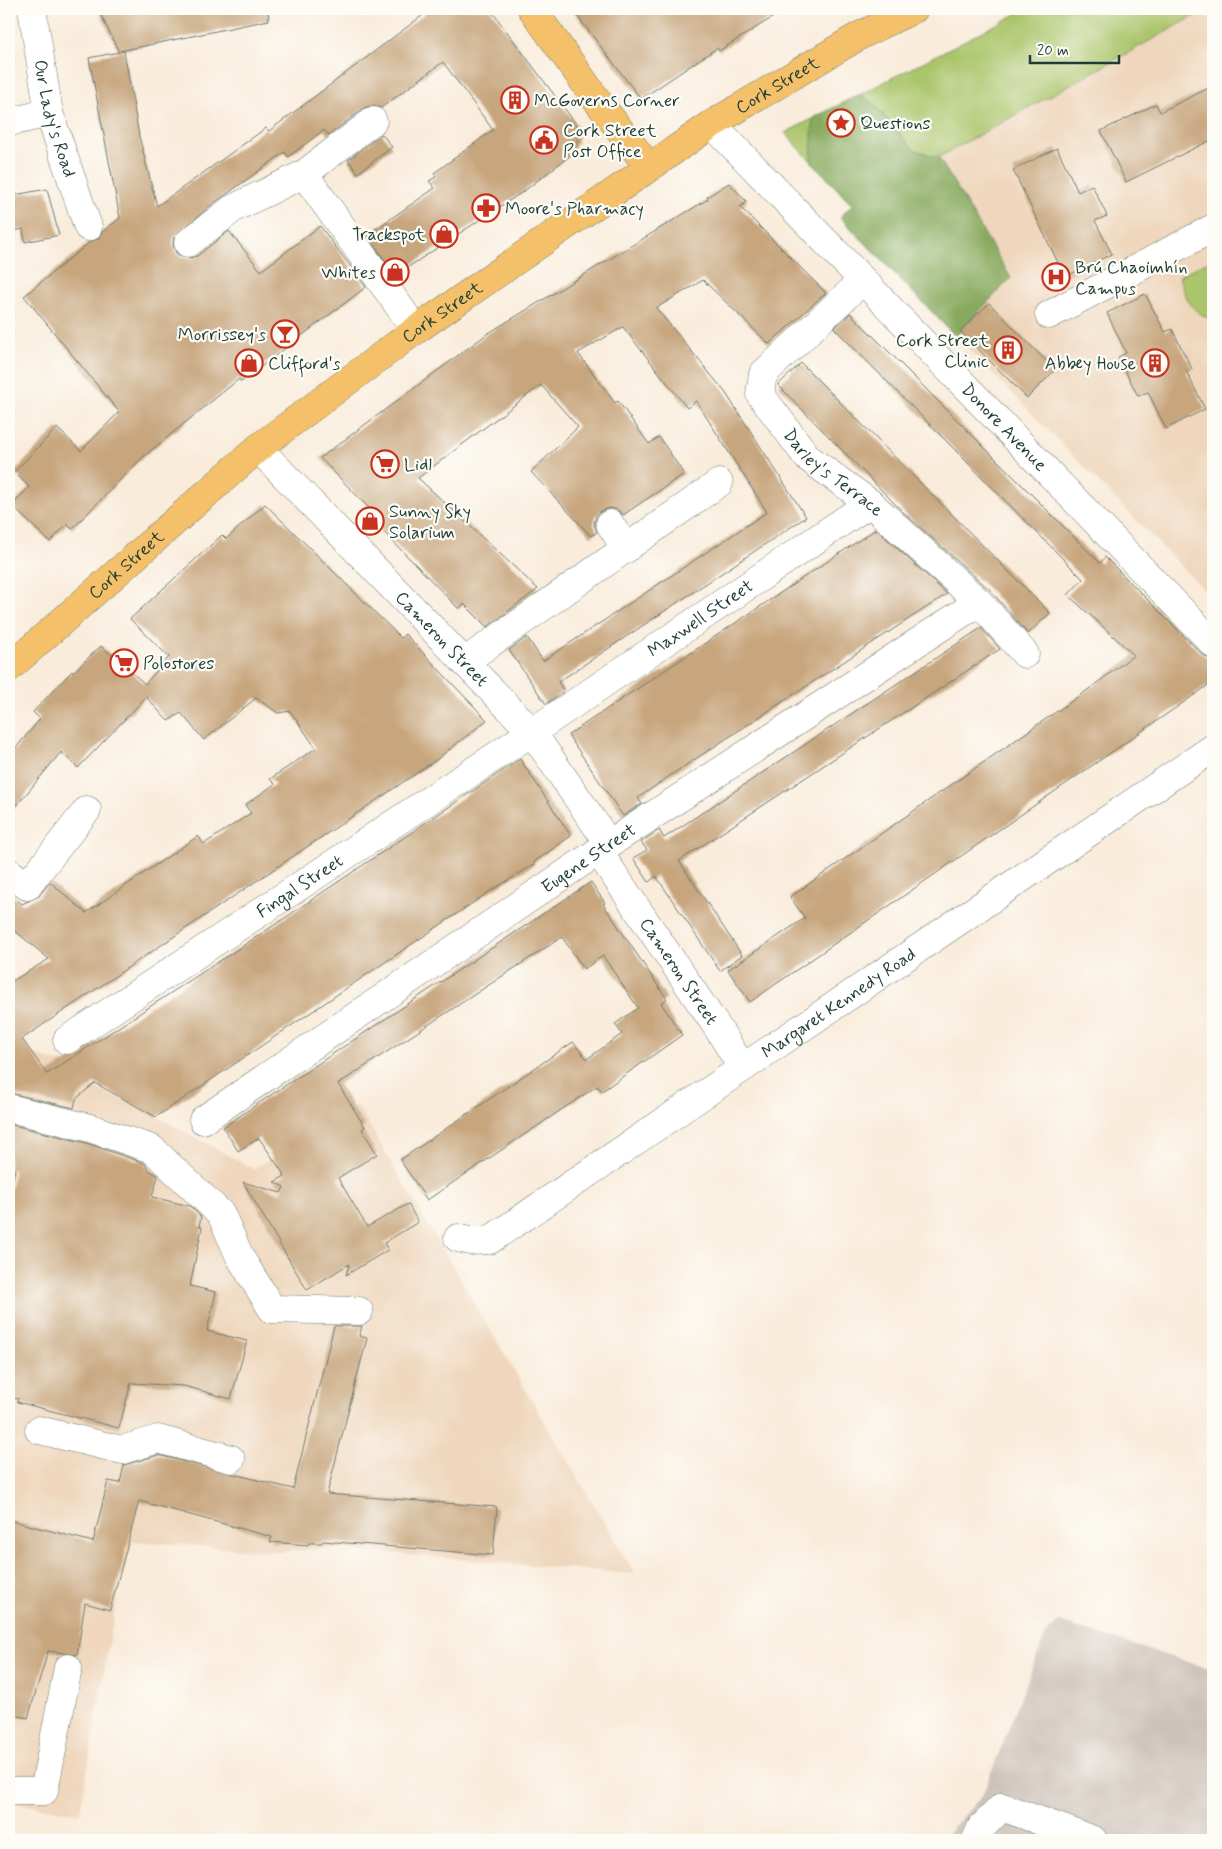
<svg xmlns="http://www.w3.org/2000/svg" width="1222" height="1849" font-family="Mynerve,sans-serif">
<style>
.built{fill:#efd6bc}
.industrial{fill:#cdc2b9}
.green{fill:#abc56b;stroke:#658150}
.forest{fill:#88aa5f;stroke:#54744a}
.building{fill:#c7a67e}
.lines{fill:none;stroke-linecap:round;stroke-linejoin:round}
.minor-casing{stroke:#6b7a6e;stroke-width:29}
.major-casing{stroke:#6b7a6e;stroke-width:29}
.minor{stroke:#fff;stroke-width:28}
.major{stroke:#f4c16a;stroke-width:28}
.labels{text-anchor:middle;stroke-width:4.5;stroke-linejoin:round;paint-order:stroke}
.street-label{font-size:18px;fill:#1f3d34;stroke:#fdfcf7}
.poi-label{font-size:18px;fill:#1f3d34;stroke:#fdfcf7;text-anchor:start}
</style>
<rect width="100%" height="100%" fill="#fdfcf7"/>
<filter id="ink" filterUnits="userSpaceOnUse"><feTurbulence type="fractalNoise" baseFrequency=".02" numOctaves="2"/><feDisplacementMap in="SourceGraphic" scale="10" xChannelSelector="R" yChannelSelector="G"/><feConvolveMatrix kernelMatrix="1 2 1 2 8 2 1 2 1" color-interpolation-filters="sRGB"/></filter>
<filter id="wash" filterUnits="userSpaceOnUse"><feTurbulence type="fractalNoise" baseFrequency=".0096" numOctaves="4" result="noise"/><feDisplacementMap in="SourceGraphic" scale="20" xChannelSelector="R" yChannelSelector="G"/><feGaussianBlur stdDeviation="1.12" result="paint"/><feColorMatrix in="noise" values="0 0 0 0 0 0 0 0 0 0 0 0 0 0 0 0 0 1.4 0 .05"/><feComposite in="paint" operator="in"/></filter>
<g filter="url(#wash)">
<rect width="100%" height="100%" fill="#f9ecdb"/>
<g class="built">
<path d="M1026 9H1213V599L840 217 852 205 785 133Z"/>
<path d="M9 1047 64 1064 91 1086 131 1103 254 1169 357 1105 635 1574 329 1548 279 1552 133 1541 119 1585 80 1814 9 1802Z"/>
</g>
<path class="industrial" d="M1059 1622 1213 1670V1840H946L949 1832 982 1796 1046 1633Z"/>
<g class="green">
<path d="M1026 9H1201L1202 12 852 205 785 133Z"/>
<path d="M1213 259V320C1190 312 1185 297 1179 276Z"/>
</g>
<path class="forest" d="M858 95 872 102 913 149 939 158 1011 278 955 336 840 217 852 205 811 161 813 118Z"/>
<g id="blocks">
<g class="building">
<path d="M98 9H268L269 20 120 51H124L139 136 157 206 266 128 269 131 431 9H490L576 124 579 137 572 154 524 191 396 275 367 235 435 188 429 181 436 177 434 173 493 130 443 62 381 108 371 106 364 108 329 135 324 130 288 157 285 152 210 206 174 237 173 245 176 253 182 257 189 258 197 256 229 231 261 271 320 226 366 287 241 382 239 379 143 457 72 529 67 524 50 542 12 506 29 487 14 472 57 428 81 451 119 412 24 296 90 242 99 238 102 232 120 218 89 58 119 52Z"/>
<path d="M572 9H786L719 51 717 48 641 99Z"/>
<path d="M1213 86V139L1126 182 1101 131 1156 104 1160 112Z"/>
<path d="M382 134 392 147 358 173 348 160Z"/>
<path d="M1057 148 1078 192 1092 185 1107 216 1095 221 1112 254 1065 277 1013 170Z"/>
<path d="M729 183 747 202 740 207 826 293 769 344 703 280 656 308 725 392 806 517 558 682 564 691 546 704 509 650 527 637 543 661 767 512 696 401 687 408 623 327 578 353 615 403 618 401 649 444 659 437 684 474 623 515 618 510 610 508 601 511 596 516 594 524 597 532 591 536 531 472 578 427 541 385 418 478 538 589 487 627 464 604 459 609 368 516 372 511 320 458 487 334 708 199 707 197Z"/>
<path d="M47 189 59 235 25 242 23 229 9 232V196Z"/>
<path d="M1145 294 1165 332 1172 329 1192 369 1186 371 1205 409 1166 429 1148 392 1138 396 1118 357 1126 353 1107 313Z"/>
<path d="M989 303 1055 370 1027 398 960 331Z"/>
<path d="M850 313 1100 563 1105 557 1202 654 1213 662V682L750 1002 728 970 805 918 790 897 1089 689 1134 655 1068 595 1083 579 834 328Z"/>
<path d="M801 363 1050 613 1028 634 990 590 903 512 778 385Z"/>
<path d="M265 504 401 638 405 634 487 720 436 760 22 1039 47 1074 270 928 520 759 571 836 534 862 535 864 489 892 156 1117 95 1083 76 1099 74 1108 9 1093V983L49 959 9 926V893L22 904 39 896 50 882 86 913 198 836 204 844 251 813 245 805 275 784 270 779 316 748 290 711 278 713 256 698 204 740 181 713 168 721 146 697 78 768 61 752 9 815V756L40 719 33 712 72 671 73 672 101 646 145 684 169 657 130 619 222 535 226 539Z"/>
<path d="M876 529 947 594 671 775 638 798 642 804 623 816 568 735Z"/>
<path d="M981 628 1000 649 679 861 742 955 720 971 656 876 649 882 633 858 647 850 641 842 659 830 664 838Z"/>
<path d="M591 882 605 903 603 904 667 999 661 1003 682 1035 602 1091 597 1086 427 1200 400 1160 573 1042 587 1059 622 1034 615 1024 638 1008 603 956 584 969 562 937 338 1084 365 1127 362 1129 377 1154 338 1178 367 1227 408 1204 418 1222 384 1243 388 1250 346 1275 349 1264 307 1290 243 1182 281 1193 284 1187 274 1182 285 1176 259 1138 238 1151 223 1127Z"/>
<path d="M9 1124 86 1143 144 1163 148 1169 158 1176 152 1197 190 1206 201 1217 199 1226 202 1227 190 1286 216 1292 207 1331 247 1341 231 1399 184 1386 131 1383 119 1428 17 1402 18 1399 9 1397V1196L15 1170 9 1169Z"/>
<path d="M334 1326H362L359 1336 367 1338 327 1494 497 1507 493 1555 323 1541 322 1543H309L308 1545 270 1542 272 1537 139 1501 110 1610 85 1603 77 1655 48 1651 28 1718 9 1714V1520L93 1542 108 1481 120 1483 124 1465 158 1455 293 1489Z"/>
</g>
</g>
</g>
<g filter="url(#ink)">
<use href="#blocks" fill-opacity="0" stroke="#6b7a6e" stroke-width="1"/>
<g class="lines">
<g class="minor-casing">
<g id="minor">
<path id="s1" d="M32 9 49 113 88 227"/>
<path d="M9 122 49 113"/>
<path id="s2" d="M712 124 1213 643"/>
<path d="M304 174 416 330"/>
<path d="M188 243 234 208 304 174 373 121"/>
<path id="s3" d="M863 280 763 374 760 394 808 458 870 503 979 602 1025 654"/>
<path d="M1049 315 1213 228"/>
<path id="s4" d="M258 448 532 732 609 844"/>
<path d="M610 524 626 549"/>
<path d="M464 662 719 483"/>
<path id="s5" d="M598 851 719 1030 742 1067"/>
<path d="M9 872 27 886 87 810"/>
<path id="s6" d="M67 1040 532 732 870 503"/>
<path d="M9 1108 90 1128 152 1149 221 1214 240 1257 272 1309 359 1311"/>
<path id="s7" d="M203 1120 609 844 979 602"/>
<path id="s8" d="M458 1238 470 1241 490 1240 1213 748"/>
<path d="M39 1430 122 1450 158 1439 231 1459"/>
<path d="M9 1791H44L68 1668"/>
<path d="M976 1840 981 1828 1002 1807 1093 1840"/>
</g>
</g>
<g class="major-casing">
<g id="major">
<path d="M532 9 602 107 649 167"/>
<path id="s9" d="M9 668 258 448 416 330 712 124 859 36 914 9"/>
</g>
</g>
<use href="#minor" class="minor"/>
<use href="#major" class="major"/>
</g>
</g>
<defs>
<g id="building-ring" transform="scale(1.4375)"><circle r="9.5" fill="#fdfcf7" stroke="#c8321e" stroke-width="1.5"/><path d="M-4-6H4V6H1V3H-1V6H-4ZM-2.5-4.3h1.7v1.8h-1.7ZM.8-4.3h1.7v1.8H.8ZM-2.5-1h1.7V.8h-1.7ZM.8-1h1.7V.8H.8Z" fill="#c8321e"/></g>
<g id="sight-ring" transform="scale(1.4375)"><circle r="9.5" fill="#fdfcf7" stroke="#c8321e" stroke-width="1.5"/><path d="M0-6L1.8-2.2L6-1.7L2.9 1.2L3.7 5.4L0 3.3L-3.7 5.4L-2.9 1.2L-6-1.7L-1.8-2.2Z" fill="#c8321e"/></g>
<g id="civic-ring" transform="scale(1.4375)"><circle r="9.5" fill="#fdfcf7" stroke="#c8321e" stroke-width="1.5"/><path d="M-.6-6.5H3V-4.5H.6V-3L4-1V1h2V6H-6V1h2V-1L-.6-3ZM-1.2 2.5V6h2.4V2.5Z" fill="#c8321e"/></g>
<g id="pharmacy-ring" transform="scale(1.4375)"><circle r="9.5" fill="#fdfcf7" stroke="#c8321e" stroke-width="1.5"/><path d="M-2-6h4v4h4v4h-4v4h-4v-4h-4v-4h4Z" fill="#c8321e"/></g>
<g id="shop-ring" transform="scale(1.4375)"><circle r="9.5" fill="#fdfcf7" stroke="#c8321e" stroke-width="1.5"/><path d="M-5-2.5h2.3a2.7 3.5 0 0 1 5.4 0H5L5.5 6h-11ZM-1.5-2.5h3a1.5 2.3 0 0 0-3 0Z" fill="#c8321e"/></g>
<g id="hospital-ring" transform="scale(1.4375)"><circle r="9.5" fill="#fdfcf7" stroke="#c8321e" stroke-width="1.5"/><path d="M-5-5h3v3.5h4V-5h3V5h-3V1.5h-4V5h-3Z" fill="#c8321e"/></g>
<g id="bar-ring" transform="scale(1.4375)"><circle r="9.5" fill="#fdfcf7" stroke="#c8321e" stroke-width="1.5"/><path d="M-6-5H6L.8 .8V4.5H3.5V6h-7V4.5H-.8V.8Z" fill="#c8321e"/></g>
<g id="supermarket-ring" transform="scale(1.4375)"><circle r="9.5" fill="#fdfcf7" stroke="#c8321e" stroke-width="1.5"/><path d="M-6-5.5h2.5l.6 2H6L4.5 2H-2.5L-4.4-4H-6ZM-1.5 3.2a1.3 1.3 0 1 0 .1 0ZM3 3.2a1.3 1.3 0 1 0 .1 0Z" fill="#c8321e"/></g>
</defs>
<g fill-rule="evenodd">
<use href="#building-ring" x="515" y="100"/>
<use href="#sight-ring" x="841" y="123"/>
<use href="#civic-ring" x="544" y="140"/>
<use href="#pharmacy-ring" x="486" y="208"/>
<use href="#shop-ring" x="444" y="234"/>
<use href="#shop-ring" x="395" y="272"/>
<use href="#hospital-ring" x="1056" y="277"/>
<use href="#bar-ring" x="285" y="334"/>
<use href="#building-ring" x="1008" y="350"/>
<use href="#shop-ring" x="249" y="363"/>
<use href="#building-ring" x="1155" y="363"/>
<use href="#supermarket-ring" x="385" y="464"/>
<use href="#shop-ring" x="370" y="521"/>
<use href="#supermarket-ring" x="124" y="663"/>
</g>
<g class="labels">
<g class="street-label">
<text dy="6" stroke="none"><textPath href="#s9" startOffset="966">Cork Street</textPath></text>
<text dy="6" stroke="none"><textPath href="#s1" startOffset="112">Our Lady's Road</textPath></text>
<text dy="6" stroke="none"><textPath href="#s9" startOffset="561">Cork Street</textPath></text>
<text dy="6" stroke="none"><textPath href="#s2" startOffset="421">Donore Avenue</textPath></text>
<text dy="6" stroke="none"><textPath href="#s3" startOffset="266">Darley's Terrace</textPath></text>
<text dy="6" stroke="none"><textPath href="#s9" startOffset="156">Cork Street</textPath></text>
<text dy="6" stroke="none"><textPath href="#s6" startOffset="761">Maxwell Street</textPath></text>
<text dy="6" stroke="none"><textPath href="#s4" startOffset="265">Cameron Street</textPath></text>
<text dy="6" stroke="none"><textPath href="#s7" startOffset="466">Eugene Street</textPath></text>
<text dy="6" stroke="none"><textPath href="#s6" startOffset="279">Fingal Street</textPath></text>
<text dy="6" stroke="none"><textPath href="#s5" startOffset="145">Cameron Street</textPath></text>
<text dy="6" stroke="none"><textPath href="#s8" startOffset="454">Margaret Kennedy Road</textPath></text>
</g>
<g class="poi-label">
<text x="534" y="106">McGoverns Corner</text>
<text x="860" y="129">Questions</text>
<text x="563" y="136">Cork Street<tspan x="563" dy="21">Post Office</tspan></text>
<text x="505" y="214">Moore's Pharmacy</text>
<text x="425" y="240" text-anchor="end">Trackspot</text>
<text x="1075" y="273">Brú Chaoimhín<tspan x="1075" dy="21">Campus</tspan></text>
<text x="376" y="278" text-anchor="end">Whites</text>
<text x="266" y="340" text-anchor="end">Morrissey's</text>
<text x="989" y="346" text-anchor="end">Cork Street<tspan x="989" dy="21">Clinic</tspan></text>
<text x="268" y="369">Clifford's</text>
<text x="1136" y="369" text-anchor="end">Abbey House</text>
<text x="404" y="470">Lidl</text>
<text x="389" y="517">Sunny Sky<tspan x="389" dy="21">Solarium</tspan></text>
<text x="143" y="669">Polostores</text>
</g>
</g>
<rect width="1222" height="1849" fill="none" stroke="#fdfcf7" stroke-width="30"/>
<path d="M1030 55v8h89v-8" fill="none" stroke="#1f3d34" stroke-width="2.5"/>
<text x="1037" y="55" font-size="15" fill="#1f3d34" stroke="#fdfcf7" stroke-width="4" paint-order="stroke">20 m</text>
</svg>
